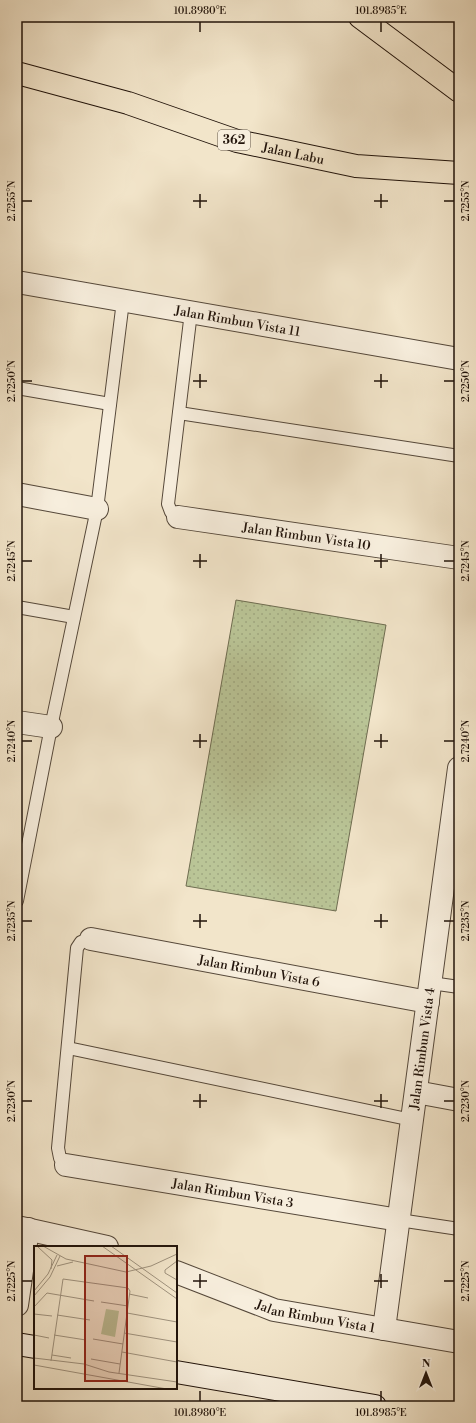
<svg xmlns="http://www.w3.org/2000/svg" width="476" height="1423" font-family="'Libre Bodoni',serif">
<style>
.park{fill:url(#park-dots);stroke:#6e6c50}
.lines{fill:none;stroke-linecap:round;stroke-linejoin:round}
.lane-casing{stroke:#55483a;stroke-width:14}
.street-casing{stroke:#55483a;stroke-width:24}
.secondary-casing{stroke:#21130a;stroke-width:24}
.primary-casing{stroke:#21130a;stroke-width:24}
.highway-casing{stroke:#21130a;stroke-width:24}
.lane{stroke:#f7eedd;stroke-width:12}
.street{stroke:#f7eedd;stroke-width:22}
.secondary{stroke:#f7eedd;stroke-width:22}
.primary{stroke:#f2e5ca;stroke-width:22}
.highway{stroke:#f2e5ca;stroke-width:22}
.ticks{fill:none;stroke:#21130a;stroke-width:1.5}
.labels{text-anchor:middle;stroke-width:3;stroke-linejoin:round;paint-order:stroke}
.shield{fill:#f7eedd;stroke:#615549;stroke-width:1}
.shield-label{font-size:12px;font-weight:bold;fill:#21130a}
.street-label{font-size:13px;fill:#21130a;stroke:#f7eedd}
.inset-road{fill:none;stroke:#9e917d;stroke-width:1}
.view{fill:#8f2418;fill-opacity:0.15;stroke:#8f2418;stroke-width:2}
.inset-edge{fill:none;stroke:#21130a;stroke-width:2}
.neatline{fill:none;stroke:#21130a;stroke-width:1.5}
.ticks-label{font-size:10px;text-anchor:middle;fill:#21130a}
</style>
<defs>
<pattern id="park-dots" width="8" height="8" patternUnits="userSpaceOnUse"><rect width="8" height="8" fill="#bac597"/><path d="M2 2h.1M6 6h.1" fill="none" stroke="#a0a881" stroke-width="1.8" stroke-linecap="round"/></pattern>
</defs>
<rect width="100%" height="100%" fill="#f2e5ca"/>
<filter id="stains"><feTurbulence type="fractalNoise" baseFrequency=".005" numOctaves="4"/><feColorMatrix values="0 0 0 0 .2 0 0 0 0 .09 0 0 0 0 .02 0 0 0 .5 -.17"/></filter>
<radialGradient id="worn" r=".72"><stop offset=".6" stop-color="#630" stop-opacity="0"/><stop offset="1" stop-color="#630" stop-opacity=".3"/></radialGradient>
<path class="park" d="M236 600 386 625 336 911 186 886Z"/>
<g class="lines">
<g class="lane-casing">
<g id="lane">
<path d="M17 388 110 404"/>
<path d="M179 413 459 456"/>
<path d="M178 517 171 512 168 504 191 312"/>
<path d="M17 607 74 617"/>
<path d="M17 901 51 727 97 509 123 301"/>
<path d="M431 983 459 987"/>
<path d="M68 1048 412 1120"/>
<path d="M66 1165 60 1158 58 1148 77 948 81 942 91 939"/>
<path d="M399 1220 459 1229"/>
</g>
</g>
<g class="street-casing">
<g id="street">
<path id="s1" d="M17 282 459 359"/>
<path d="M17 494 97 509"/>
<path id="s2" d="M178 517 459 558"/>
<path d="M17 722 51 727"/>
<path id="s3" d="M91 939 428 1002"/>
<path d="M416 1092 459 1100"/>
<path id="s4" d="M66 1165 399 1220"/>
<path d="M17 1227 107 1247"/>
<path id="s5" d="M176 1272 274 1310 459 1342"/>
<path d="M17 1305 28 1229"/>
<path id="s6" d="M384 1329 459 768"/>
</g>
</g>
<g class="secondary-casing">
<g id="secondary">
<path d="M17 1344 35 1347"/>
<path d="M176 1372 375 1406"/>
</g>
</g>
<g class="primary-casing">
<g id="primary">
<path id="s7" d="M17 73 128 103 237 141 356 166 459 173"/>
</g>
</g>
<g class="highway-casing">
<path id="highway" d="M360 17 459 91"/>
</g>
<use href="#lane" class="lane"/>
<use href="#street" class="street"/>
<use href="#secondary" class="secondary"/>
<use href="#primary" class="primary"/>
<use href="#highway" class="highway"/>
</g>
<path class="ticks" d="M200 22V32M381 22V32M200 194V208M381 194V208M22 201H32M193 201H207M374 201H388M444 201H454M200 374V388M381 374V388M22 381H32M193 381H207M374 381H388M444 381H454M200 554V568M381 554V568M22 561H32M193 561H207M374 561H388M444 561H454M200 734V748M381 734V748M22 741H32M193 741H207M374 741H388M444 741H454M200 914V928M381 914V928M22 921H32M193 921H207M374 921H388M444 921H454M200 1094V1108M381 1094V1108M22 1101H32M193 1101H207M374 1101H388M444 1101H454M200 1274V1288M381 1274V1288M22 1281H32M193 1281H207M374 1281H388M444 1281H454M200 1391V1401M381 1391V1401"/>
<g class="labels">
<rect class="shield" x="218" y="130" width="32" height="20" rx="3"/>
<g class="shield-label">
<text x="234" y="144">362</text>
</g>
<g class="street-label">
<text dy="5" stroke="none"><textPath href="#s7" startOffset="288">Jalan Labu</textPath></text>
<text dy="5" stroke="none"><textPath href="#s1" startOffset="224">Jalan Rimbun Vista 11</textPath></text>
<text dy="5" stroke="none"><textPath href="#s2" startOffset="130">Jalan Rimbun Vista 10</textPath></text>
<text dy="5" stroke="none"><textPath href="#s3" startOffset="171">Jalan Rimbun Vista 6</textPath></text>
<text dy="5" stroke="none"><textPath href="#s6" startOffset="283">Jalan Rimbun Vista 4</textPath></text>
<text dy="5" stroke="none"><textPath href="#s4" startOffset="169">Jalan Rimbun Vista 3</textPath></text>
<text dy="5" stroke="none"><textPath href="#s5" startOffset="147">Jalan Rimbun Vista 1</textPath></text>
</g>
</g>
<g transform="translate(34 1246)">
<rect width="143" height="143" fill="#f2e5ca"/>
<path d="M72 63 85 65 81 91 67 88Z" fill="#bac597"/>
<path class="inset-road" d="M9 0 32 13 92 26 117 20 143 8M68 0 143 53M77 0 143 47M4 1 18 14 17 23M143 15 131 24V27L143 34M23 20 39 16M0 45 14 28 23 9M95 48 114 52M0 50 16 31 26 10M67 56 94 60M0 61 13 47 60 55M93 67 143 76M0 68 18 70M23 69 56 74M90 87 143 96M0 89 15 92M20 89 52 94M59 93 89 98M88 106 143 116M18 109 37 112M0 112 50 118 75 126 143 136M57 113 86 118M17 115 29 33 94 42 96 45 85 127M0 119 133 143"/>
<path class="view" d="M51 10H93V135H51Z"/>
<rect width="143" height="143" class="inset-edge"/>
</g>
<rect width="476" height="1423" fill="none" stroke="#f2e5ca" stroke-width="44"/>
<g transform="translate(426 1373)" stroke="#f7eedd" stroke-width="3" paint-order="stroke">
<path d="M0-3L7 15L0 10L-7 15Z" fill="#21130a"/>
<text y="-6" font-size="11" font-weight="bold" text-anchor="middle" fill="#21130a">N</text>
</g>
<rect x="22" y="22" width="432" height="1379" class="neatline"/>
<g class="ticks-label">
<text x="200" y="14">101.8980°E</text>
<text x="381" y="14">101.8985°E</text>
<text transform="translate(11 201) rotate(-90)" y="4">2.7255°N</text>
<text transform="translate(465 201) rotate(-90)" y="4">2.7255°N</text>
<text transform="translate(11 381) rotate(-90)" y="4">2.7250°N</text>
<text transform="translate(465 381) rotate(-90)" y="4">2.7250°N</text>
<text transform="translate(11 561) rotate(-90)" y="4">2.7245°N</text>
<text transform="translate(465 561) rotate(-90)" y="4">2.7245°N</text>
<text transform="translate(11 741) rotate(-90)" y="4">2.7240°N</text>
<text transform="translate(465 741) rotate(-90)" y="4">2.7240°N</text>
<text transform="translate(11 921) rotate(-90)" y="4">2.7235°N</text>
<text transform="translate(465 921) rotate(-90)" y="4">2.7235°N</text>
<text transform="translate(11 1101) rotate(-90)" y="4">2.7230°N</text>
<text transform="translate(465 1101) rotate(-90)" y="4">2.7230°N</text>
<text transform="translate(11 1281) rotate(-90)" y="4">2.7225°N</text>
<text transform="translate(465 1281) rotate(-90)" y="4">2.7225°N</text>
<text x="200" y="1416">101.8980°E</text>
<text x="381" y="1416">101.8985°E</text>
</g>
<rect width="100%" height="100%" filter="url(#stains)"/>
<rect width="100%" height="100%" fill="url(#worn)"/>
</svg>
